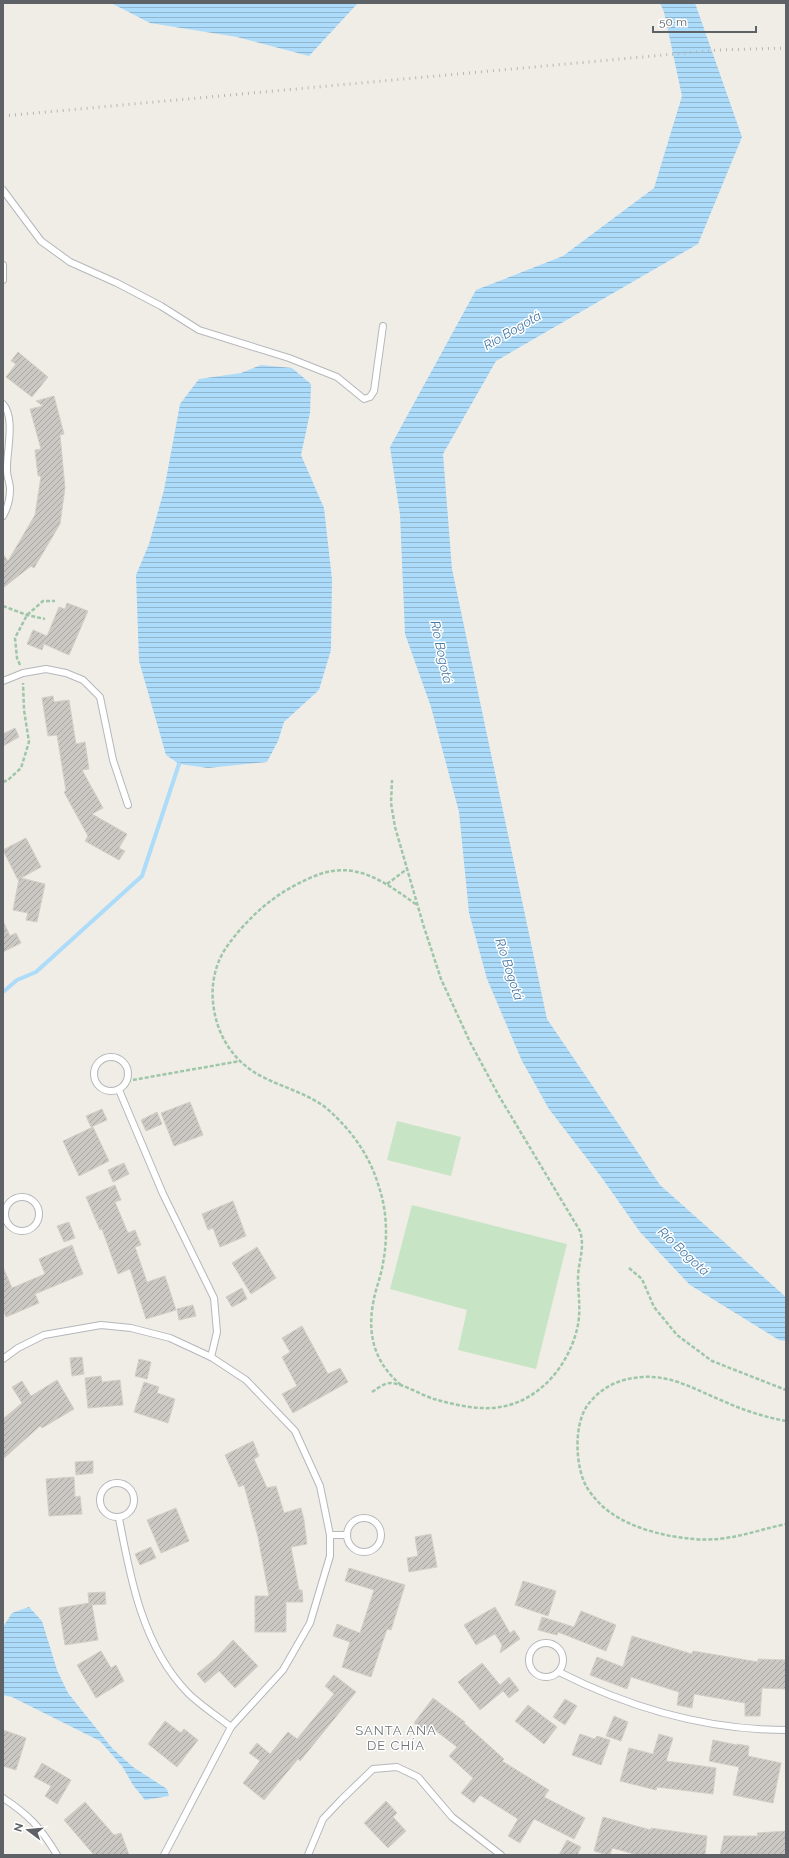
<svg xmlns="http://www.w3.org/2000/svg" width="789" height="1858" font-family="Raleway,sans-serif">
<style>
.pitch{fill:#c7e5c5}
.water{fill:url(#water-rules)}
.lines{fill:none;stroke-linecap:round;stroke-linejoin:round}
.stream{stroke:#acdcfa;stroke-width:4}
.building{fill:url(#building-hatch);stroke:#d4cfc5}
.service-casing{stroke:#b4b7bb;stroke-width:8}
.path{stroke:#9ec6a8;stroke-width:2.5;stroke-dasharray:4 2;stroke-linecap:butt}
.service{stroke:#fff;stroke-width:6}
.rail{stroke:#b5b6b6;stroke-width:3;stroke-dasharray:1 5;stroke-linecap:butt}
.labels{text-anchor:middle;stroke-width:3;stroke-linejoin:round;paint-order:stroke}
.water-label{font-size:13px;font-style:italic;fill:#4678a4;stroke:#fff}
.neighbourhood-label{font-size:13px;letter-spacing:1px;fill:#6f7478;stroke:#fff}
</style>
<defs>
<pattern id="water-rules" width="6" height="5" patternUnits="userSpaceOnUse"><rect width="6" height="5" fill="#acdcfa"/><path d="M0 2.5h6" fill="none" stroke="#8fb6ce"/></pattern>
<pattern id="building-hatch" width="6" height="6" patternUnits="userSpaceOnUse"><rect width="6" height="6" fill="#cbc8c4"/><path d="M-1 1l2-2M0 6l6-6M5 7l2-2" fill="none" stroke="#a8a6a3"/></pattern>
</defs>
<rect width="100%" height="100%" fill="#f0ede7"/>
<g class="pitch">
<path d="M397 1121 461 1137 451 1176 387 1160Z"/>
<path d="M412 1205 567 1244 536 1369 458 1350 467 1310 390 1289Z"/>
</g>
<g class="water">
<path d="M111 3H358L309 56 237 37 150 23Z"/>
<path d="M660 3H695L742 137 698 244 496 361 443 454 452 569 547 1019 660 1185 786 1297V1341L779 1340 690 1285 640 1232 602 1178 549 1109 522 1061 487 979 469 913 459 812 431 707 405 634 400 515 390 447 476 290 563 256 654 188 682 96 664 12Z"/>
<path d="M261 365 292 368 311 384 310 413 301 455 324 508 332 579 331 650 319 690 284 722 278 741 267 762 208 768 179 764 166 755 139 661 136 575 149 544 164 490 180 404 199 379 241 373Z"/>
<path d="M29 1607 42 1621 57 1670 68 1693 112 1748 133 1767 167 1789 169 1796 145 1800 133 1785 122 1766 100 1741 12 1697 3 1695V1627L12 1613Z"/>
</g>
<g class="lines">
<path class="stream" d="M3 992 17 980 36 972 142 876 179 764"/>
</g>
<g class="building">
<path d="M18 352 48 377 32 397 6 377 16 364 11 361Z"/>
<path d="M54 396 64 434 60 435 65 488 60 524 34 568 31 566 3 588V554L8 561 35 515 41 476H38L35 450 41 449 30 409 43 406 36 401Z"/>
<path d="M67 603 88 611 69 655 44 644 42 650 27 644 33 630 47 636 59 607 65 609Z"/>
<path d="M53 696 54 702 69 700 76 744 85 742 89 769 82 770 103 808 92 814 127 834 119 848 125 851 119 860 85 841 88 836 64 792 66 791 57 735 48 736 42 698Z"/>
<path d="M15 728 19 737 3 746V734Z"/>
<path d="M26 838 41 867 21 878 45 884 37 922 26 920 28 913 13 910 19 879 18 880 3 850Z"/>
<path d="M3 921 10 936 16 933 21 943 3 952Z"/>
<path d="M190 1102 203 1135 174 1146 161 1113Z"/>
<path d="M102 1109 107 1120 91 1127 86 1116Z"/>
<path d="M157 1112 162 1124 146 1131 141 1120Z"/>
<path d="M93 1127 109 1161 79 1176 63 1141Z"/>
<path d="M124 1163 129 1174 113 1182 108 1170Z"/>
<path d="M115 1185 121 1200 115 1202 128 1233 135 1230 141 1245 135 1247 147 1282 165 1276 176 1310 146 1319 130 1269 118 1274 102 1229 100 1230 86 1197Z"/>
<path d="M233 1201 246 1236 220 1247 213 1228 208 1230 202 1214Z"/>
<path d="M69 1222 75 1238 64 1242 57 1226Z"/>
<path d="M72 1245 83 1274 35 1294 39 1303 6 1317 3 1309V1267L12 1288 45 1274 39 1259Z"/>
<path d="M257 1247 276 1278 251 1294 232 1263Z"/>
<path d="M242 1288 247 1299 232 1307 226 1297Z"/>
<path d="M193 1305 196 1316 179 1320 177 1309Z"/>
<path d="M302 1326 328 1374 340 1368 348 1382 293 1413 282 1394 297 1386 282 1357 290 1352 282 1338Z"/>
<path d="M82 1357 84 1374 72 1376 70 1358Z"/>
<path d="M139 1359 151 1362 147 1379 135 1376Z"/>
<path d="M101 1376 102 1382 120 1380 123 1405 88 1408 85 1378Z"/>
<path d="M57 1380 74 1409 42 1428 40 1426 3 1459V1419L22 1403 12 1387 22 1381 31 1396Z"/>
<path d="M144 1382 159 1387 157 1393 175 1399 168 1423 134 1412Z"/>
<path d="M253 1441 259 1456 254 1459 267 1488 276 1486 284 1513 301 1508 304 1520 307 1544 291 1547 299 1590H302L303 1602H286V1632H255V1596H269L258 1537 244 1485 239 1487 225 1455Z"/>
<path d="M93 1461V1473L76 1475 75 1462Z"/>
<path d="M74 1477 75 1497 80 1496 82 1514 49 1516 46 1479Z"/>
<path d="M176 1508 189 1541 161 1553 147 1520Z"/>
<path d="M431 1534 437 1567 409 1572 407 1558 418 1556 415 1537Z"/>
<path d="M151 1547 156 1558 140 1565 135 1554Z"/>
<path d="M349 1568 405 1585 391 1630 387 1629 371 1677 342 1667 350 1642 333 1636 337 1624 360 1633 374 1590 345 1581Z"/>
<path d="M523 1581 556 1591 548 1616 515 1605Z"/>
<path d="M105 1592 106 1604 92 1605 98 1640 65 1645 59 1608 89 1603 88 1593Z"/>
<path d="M495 1607 510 1633 514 1630 520 1639 500 1653 502 1645 495 1634 476 1645 464 1625Z"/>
<path d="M581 1611 616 1625 606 1651 558 1632 557 1635 538 1630 542 1617 574 1627Z"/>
<path d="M632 1636 692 1654 693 1651 758 1662V1659L786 1660V1689L762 1688 760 1716H745V1703L694 1694 692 1708 677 1705 679 1692 631 1677 627 1689 590 1675 597 1657 623 1667Z"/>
<path d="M233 1640 258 1666 235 1688 219 1671 205 1683 197 1674 216 1658Z"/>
<path d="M101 1651 111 1668 116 1665 124 1681 96 1698 77 1665Z"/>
<path d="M482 1663 500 1685 509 1677 519 1690 509 1698 503 1691 480 1710 458 1682Z"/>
<path d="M334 1675 356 1692 300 1761 298 1759 264 1800 243 1783 260 1761 249 1753 257 1743 270 1754 288 1732 297 1739 334 1694 325 1686Z"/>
<path d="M433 1698 465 1722 464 1723 504 1759 502 1761 549 1790 544 1797 585 1818 574 1839 534 1819 520 1843 508 1836 518 1819 480 1795 474 1803 461 1793 473 1778 449 1756 457 1747 431 1727 427 1732 414 1723Z"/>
<path d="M565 1699 577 1706 565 1725 553 1717Z"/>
<path d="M528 1705 557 1727 544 1744 515 1721Z"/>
<path d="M614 1716 628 1722 621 1741 606 1736Z"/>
<path d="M165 1721 181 1733 184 1729 198 1740 177 1767 148 1744Z"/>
<path d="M3 1730 26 1738 16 1770 3 1766Z"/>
<path d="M580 1734 595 1739 597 1736 610 1740 601 1765 572 1755Z"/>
<path d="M659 1734 673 1738 666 1761 716 1768 713 1794 657 1787 656 1790 620 1781 629 1748 653 1754Z"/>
<path d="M713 1740 737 1745V1744L749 1746 748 1756 781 1763 773 1803 733 1795 739 1767 709 1761Z"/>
<path d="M42 1763 71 1780 57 1804 45 1796 51 1786 34 1777Z"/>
<path d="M386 1801 397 1813 393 1817 406 1831 388 1848 364 1823Z"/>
<path d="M85 1802 114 1835 121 1833 129 1855H94L64 1820Z"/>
<path d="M603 1817 651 1830V1828L707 1836 705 1855H638L612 1848 610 1855H608L594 1851Z"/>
<path d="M786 1831V1855H720L724 1836H758L757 1833Z"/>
<path d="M567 1840 581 1847 577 1855H559Z"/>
</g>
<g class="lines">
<g class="service-casing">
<g id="service">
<path d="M3 190 41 241 70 262 117 283 161 306 199 330 289 358 337 377 364 399 370 397 374 391 383 326"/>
<path d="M3 265V280"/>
<path d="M3 404C16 418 6 453 7 471 7 477 10 483 10 489 10 498 7 509 3 516"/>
<path d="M3 681 23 673 46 669 66 673 83 680 100 697 113 760 128 805"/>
<circle cx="111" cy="1074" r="17"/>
<path d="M119 1090 163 1194 214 1298 217 1332 211 1357"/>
<circle cx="22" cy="1214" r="17"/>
<path d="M3 1359 18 1348 44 1335 101 1325 131 1328 170 1338 211 1357 246 1380 295 1431 320 1486 330 1535V1556L310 1623 283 1670 231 1727 164 1855"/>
<circle cx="117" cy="1500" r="17"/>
<circle cx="364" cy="1535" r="17"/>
<path d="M119 1518C130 1578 143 1647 188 1693 200 1705 217 1716 231 1727"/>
<path d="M330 1535H347"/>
<circle cx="546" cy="1660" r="17"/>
<path d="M559 1672C630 1708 706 1730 786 1730"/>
<path d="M3 1798C29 1815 41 1828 57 1855"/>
<path d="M308 1855 323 1819 342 1799 373 1769 397 1767 418 1777 452 1817 501 1855"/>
</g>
</g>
<g class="path">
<path d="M3 606 27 615 45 619"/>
<path d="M20 665 17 658 15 638 27 615 43 601H55"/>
<path d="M3 782 8 780 21 768 29 742 24 710 23 683"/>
<path d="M387 884 407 869"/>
<path d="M127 1081 240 1061"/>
<path d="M629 1268 642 1279 654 1307 677 1335 712 1361 786 1390"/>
<path d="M401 1385C376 1364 367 1337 373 1304 375 1290 381 1277 383 1263 388 1237 387 1209 378 1184 369 1154 349 1127 325 1107 306 1093 284 1088 263 1077 234 1063 216 1035 213 1002 211 982 216 961 228 945 252 912 282 888 320 874 359 861 387 884 417 905"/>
<path d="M372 1392C378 1388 384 1383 391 1383 404 1384 421 1395 434 1399 452 1404 472 1409 491 1408 533 1406 565 1372 576 1333 582 1313 578 1296 578 1276 579 1260 585 1247 580 1231L499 1096 470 1042 441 979 423 924 395 827 391 803 392 780"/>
<path d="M786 1421C764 1417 743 1410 723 1401 696 1390 672 1375 643 1377 622 1378 603 1386 590 1402 573 1421 575 1465 586 1486 592 1496 602 1507 611 1513 634 1529 667 1537 694 1539 729 1542 753 1531 786 1524"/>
</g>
<use href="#service" class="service"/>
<path class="rail" d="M3 116 718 50 786 48"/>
</g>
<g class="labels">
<g class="water-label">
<text transform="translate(512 330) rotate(-30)" y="5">Río Bogotá</text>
<text transform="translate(442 652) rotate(78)" y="5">Río Bogotá</text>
<text transform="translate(510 969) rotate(72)" y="5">Río Bogotá</text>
<text transform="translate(684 1251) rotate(43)" y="5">Río Bogotá</text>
</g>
<g class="neighbourhood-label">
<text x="396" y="1735">SANTA ANA<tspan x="396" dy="15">DE CHÍA</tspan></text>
</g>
</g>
<rect width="789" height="1858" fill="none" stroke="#5e6266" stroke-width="8"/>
<g transform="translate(28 1830) rotate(286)" stroke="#ffffff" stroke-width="3" paint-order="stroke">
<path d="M0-3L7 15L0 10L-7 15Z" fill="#5e6266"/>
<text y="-6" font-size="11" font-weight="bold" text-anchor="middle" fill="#5e6266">N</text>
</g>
<path d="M653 26v6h103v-6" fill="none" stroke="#5e6266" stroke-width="2"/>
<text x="659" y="26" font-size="12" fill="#5e6266" stroke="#ffffff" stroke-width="3" paint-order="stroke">50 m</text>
</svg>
